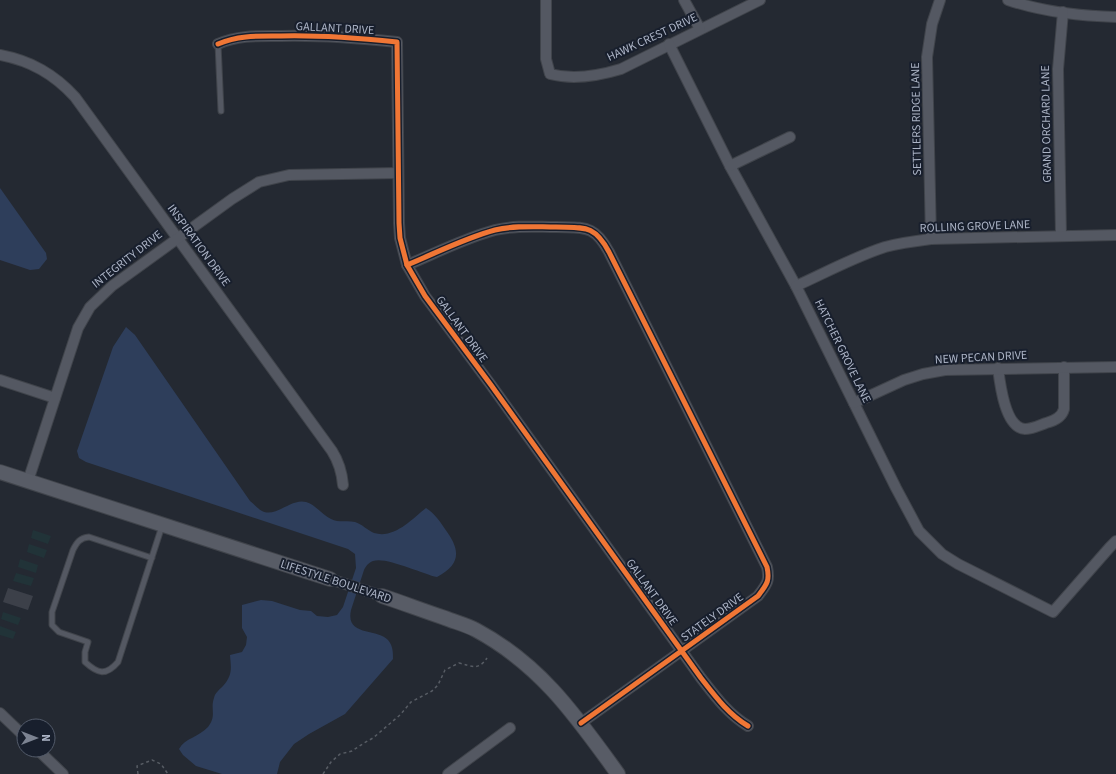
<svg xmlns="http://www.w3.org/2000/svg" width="1116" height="774" font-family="'Source Sans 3',sans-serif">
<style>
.green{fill:#213338}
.water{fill:#2e3e5b}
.building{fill:#3c4049}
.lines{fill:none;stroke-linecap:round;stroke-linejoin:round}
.lane-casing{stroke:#40444b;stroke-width:7}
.street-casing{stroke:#40444b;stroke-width:12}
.secondary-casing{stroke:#40444b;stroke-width:16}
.path{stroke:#575c64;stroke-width:1.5;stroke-dasharray:3 3;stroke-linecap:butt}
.lane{stroke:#545862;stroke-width:5}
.street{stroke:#545862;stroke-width:10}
.secondary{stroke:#585c66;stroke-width:14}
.cycleway-casing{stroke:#181f2d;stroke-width:8}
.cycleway{stroke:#f07635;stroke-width:5}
.labels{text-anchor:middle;stroke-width:4;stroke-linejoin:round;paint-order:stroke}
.street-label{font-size:12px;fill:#acb4c6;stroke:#181f2d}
</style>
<rect width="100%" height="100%" fill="#242932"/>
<g class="green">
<path d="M33 530 51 536 48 544 31 538Z"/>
<path d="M29 544 47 550 44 558 27 552Z"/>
<path d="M20 559 38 565 36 573 18 567Z"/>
<path d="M16 573 34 578 31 586 13 581Z"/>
<path d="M3 612 21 618 18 625 1 619Z"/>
<path d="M0 626 16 632 13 639 0 635Z"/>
</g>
<g class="water">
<path d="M0 188 46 253 47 259 39 269 30 270 0 260Z"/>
<path d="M126 327 135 335 250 501C254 504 258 509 262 511 276 518 291 498 306 502 315 504 322 515 331 519 339 523 347 520 355 522 362 524 367 530 374 533 394 539 411 520 426 508 435 514 439 520 445 529 460 549 462 564 437 577 423 574 385 556 373 561 368 563 366 566 364 570L351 610C345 637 378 628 388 640 393 646 393 652 393 659L345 714 309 734 294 744 280 762 277 774H222L196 766 183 755 179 749C185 738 199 737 208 727 217 716 210 709 214 698 215 693 219 690 223 686 233 675 231 668 230 655L242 652 246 645 247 637 242 628V605L261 600 272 601 300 610 311 611 317 616 328 617 337 615 343 607 356 568 355 554 348 549 86 462 79 458 77 451 113 347Z"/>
</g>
<path class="building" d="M8 588 33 596 28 610 3 602Z"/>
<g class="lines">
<g class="lane-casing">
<g id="lane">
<path d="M218 44 221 111"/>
<path d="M152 558 89 537C80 538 77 542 73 550L52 612V625L59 632 88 642 85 652V662C98 674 106 676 118 662L162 526"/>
</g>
</g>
<g class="street-casing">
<g id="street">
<path d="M546 0V59L550 74C573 80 598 76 621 69L760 0"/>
<path d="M684 0 700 29"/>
<path d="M1008 0C1043 12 1080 16 1116 17"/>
<path d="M218 44C238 35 259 36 281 36 320 35 358 38 397 42L399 223 400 238 407 265 425 296 491 385 701 678C715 696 728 714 748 726"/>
<path d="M669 44 730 166 796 286 896 488 919 531 942 554 958 564 1053 612 1110 547 1116 541"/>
<path d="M0 55C31 61 54 74 75 97L332 451C339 462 342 473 343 485"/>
<path d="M730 166 790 137"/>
<path d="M1061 236 1058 69 1063 12"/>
<path d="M931 239 927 57 932 24 940 0"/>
<path d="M407 265C436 253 465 238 495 230 515 225 536 227 556 227 584 228 594 224 609 252L767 567C770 581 767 584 758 596L581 723"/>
<path d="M796 286C825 273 854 257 885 247 900 243 915 241 931 239L1116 235"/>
<path d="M998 368C1000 384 1005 428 1025 429 1032 429 1040 425 1046 423 1054 421 1062 417 1064 409V367"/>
<path d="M0 380 55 398"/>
<path d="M854 403 904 380 923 374 945 370 1116 367"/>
<path d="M28 481 78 328 90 307 112 286 232 199 259 182 289 175 398 173"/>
<path d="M330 579 382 596"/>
<path d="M0 713 24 736"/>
<path d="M38 750 63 774"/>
<path d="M448 774 510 728"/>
</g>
</g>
<g class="secondary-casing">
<g id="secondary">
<path d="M0 472 330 579"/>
<path d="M382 596C403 603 424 611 445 618 455 622 467 625 476 630 541 665 576 716 618 774"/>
</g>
</g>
<g class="path">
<path d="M138 774 137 766 152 760 161 764 168 774"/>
<path d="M323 774 331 762 340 754 352 751 364 743 373 738 400 715 411 702 432 691 438 685 445 670 459 663C472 666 478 671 487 658"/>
</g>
<use href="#lane" class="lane"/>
<use href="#street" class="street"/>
<use href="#secondary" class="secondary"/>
<g class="cycleway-casing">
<g id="cycleway">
<path d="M218 44C238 35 259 36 281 36 320 35 358 38 397 42L399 223 400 238 407 265 425 296 491 385 701 678C715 696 728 714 748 726"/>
<path d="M407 265C436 253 465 238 495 230 515 225 536 227 556 227 584 228 594 224 609 252L767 567C770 581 767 584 758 596L581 723"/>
</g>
</g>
<use href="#cycleway" class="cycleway"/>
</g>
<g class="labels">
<g class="street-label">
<text transform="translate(335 28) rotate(3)" y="4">GALLANT DRIVE</text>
<text transform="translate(652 37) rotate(-25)" y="4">HAWK CREST DRIVE</text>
<text transform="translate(916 119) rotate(-91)" y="4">SETTLERS RIDGE LANE</text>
<text transform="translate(1046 124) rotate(-91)" y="4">GRAND ORCHARD LANE</text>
<text transform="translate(975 226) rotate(-2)" y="4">ROLLING GROVE LANE</text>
<text transform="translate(199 245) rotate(54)" y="4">INSPIRATION DRIVE</text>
<text transform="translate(127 259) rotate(-38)" y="4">INTEGRITY DRIVE</text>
<text transform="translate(462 329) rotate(54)" y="4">GALLANT DRIVE</text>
<text transform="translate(843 351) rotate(64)" y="4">HATCHER GROVE LANE</text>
<text transform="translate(981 357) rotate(-3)" y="4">NEW PECAN DRIVE</text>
<text transform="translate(336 581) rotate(18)" y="4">LIFESTYLE BOULEVARD</text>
<text transform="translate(652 592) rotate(54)" y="4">GALLANT DRIVE</text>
<text transform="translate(712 617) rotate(-36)" y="4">STATELY DRIVE</text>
</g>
</g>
<g transform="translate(36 738) rotate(90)"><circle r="19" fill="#181f2d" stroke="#535b6a"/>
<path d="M0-3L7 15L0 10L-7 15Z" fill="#7c8392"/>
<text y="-6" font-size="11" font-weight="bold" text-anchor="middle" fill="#acb4c6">N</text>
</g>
</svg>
